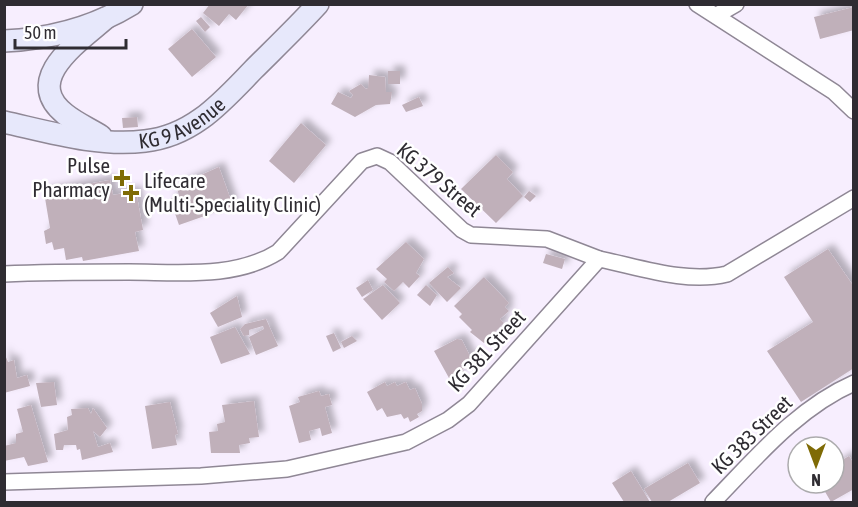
<svg xmlns="http://www.w3.org/2000/svg" width="858" height="507" font-family="'Asap Condensed',sans-serif">
<style>
.building{fill:#c0b0ba;filter:url(#shadow)}
.lines{fill:none;stroke-linecap:round;stroke-linejoin:round}
.minor-casing{stroke:#8f8795;stroke-width:18}
.secondary-casing{stroke:#8f8795;stroke-width:24}
.minor{stroke:#fff;stroke-width:15}
.secondary{stroke:#e7e8fb;stroke-width:21}
.poi-dot{fill:#7f6b05;stroke:#fff;stroke-width:2}
.labels{text-anchor:middle;stroke-width:5;stroke-linejoin:round;paint-order:stroke}
.street-label{font-size:21px;fill:#2f2c32;stroke:#fff}
.poi-label{font-size:21px;fill:#2f2c32;stroke:#fff;text-anchor:end}
</style>
<defs>
<filter id="shadow"><feDropShadow dx="5.5" dy="-5.5" stdDeviation="3" flood-color="#0004"/></filter>
</defs>
<rect width="100%" height="100%" fill="#f7eefe"/>
<g class="building">
<path d="M210 4H249L236 20 229 14 219 26 203 13Z"/>
<path d="M854 7V30L820 39 814 17Z"/>
<path d="M201 17 210 27 205 32 196 21Z"/>
<path d="M192 29 216 57 192 77 168 49Z"/>
<rect x="388" y="71" width="12" height="13"/>
<path d="M369 75 385 77 386 92H392L390 104 376 105 355 117 331 104 338 92 351 98 353 95 349 91 361 84 366 89 368 88Z"/>
<path d="M419 97 423 106 406 112 402 105Z"/>
<path d="M137 117 138 127 123 128 122 118Z"/>
<path d="M301 123 326 145 294 183 269 161Z"/>
<path d="M496 155 513 172 507 179 523 196 496 223 461 189Z"/>
<path d="M219 167 233 206 179 225 170 199 179 195 176 186Z"/>
<path d="M110 180 113 195 136 191 143 230 135 232 139 251 83 261 82 257 66 260 64 248 54 250 52 242 46 244 44 231 50 228 44 192Z"/>
<path d="M529 191 536 196 530 202 524 197Z"/>
<path d="M406 242 424 259 416 273 420 276 409 288 403 282 394 291 384 282 387 279 376 269Z"/>
<path d="M828 249 854 287V368L801 402 767 351 813 322 784 277Z"/>
<path d="M546 254 565 259 562 269 543 263Z"/>
<path d="M448 267 454 273 447 277 461 288 447 302 429 283Z"/>
<path d="M484 277 509 303 505 307 509 311 500 319 504 323 484 343 470 332 472 330 459 317 462 314 454 306Z"/>
<path d="M368 280 373 290 362 297 356 288Z"/>
<path d="M383 285 400 303 382 320 363 299Z"/>
<path d="M426 285 437 295 430 306 417 295Z"/>
<path d="M237 296 242 317 218 327 210 313Z"/>
<path d="M266 319 278 346 256 355 249 337 264 329 263 326 249 330V335L244 336 240 329 245 324Z"/>
<path d="M235 327 250 354 221 364 210 337Z"/>
<path d="M334 333 341 348 333 352 326 336Z"/>
<path d="M352 336 357 341 344 348 341 342Z"/>
<path d="M457 339 462 340 474 364 463 369 464 372 449 378 434 351Z"/>
<path d="M4 352 8 362 14 360 17 378 27 375 30 386 4 393Z"/>
<path d="M54 382 57 405 41 407 36 383Z"/>
<path d="M385 382 387 386 395 382 397 386 406 382 410 390 415 388 422 404V411L417 414 419 417 410 422 408 417 404 419 401 414 387 417 382 408 377 411 367 392Z"/>
<path d="M319 391 321 396 329 394 332 405 325 407 332 433 322 436 320 428 309 431 311 440 299 443 289 406 300 402 298 397Z"/>
<path d="M254 401 259 437 249 438 250 443 239 445 240 453H211L209 432 218 431 217 424 225 422 222 405Z"/>
<path d="M170 402 178 434 175 435 177 445 152 449 145 406Z"/>
<path d="M31 405 48 462 28 466 24 457 4 461V446L16 443V434L23 432 17 409Z"/>
<path d="M88 408 91 414 93 408 107 428 100 437 93 431 98 447 110 443 113 452 82 460 80 449 77 450 76 445H64L63 450H56L54 434 68 430 67 417 72 415 71 409Z"/>
<path d="M849 456 854 464V489L831 502 820 483H834V465Z"/>
<path d="M688 463 700 483 668 502H652L644 489Z"/>
<path d="M631 471 650 502H624L612 483Z"/>
</g>
<g class="lines">
<g class="minor-casing">
<g id="minor">
<path d="M697 4 834 92 854 111"/>
<path d="M717 15 736 4"/>
<path d="M4 274C46 272 88 272 129 272 179 272 235 279 278 252L362 161 377 156 390 162 462 230 471 235 547 239 599 259"/>
<path d="M4 482 201 476 287 469 406 442 448 420 469 404 599 259C639 267 686 284 727 274L854 198"/>
<path d="M713 502C755 459 797 408 854 383"/>
</g>
</g>
<g class="secondary-casing">
<g id="secondary">
<path d="M4 41C50 39 93 28 132 4"/>
<path id="s1" d="M4 122C49 132 99 147 145 141 193 136 222 102 253 70 275 48 297 27 318 4"/>
<path d="M101 136C90 129 76 123 65 114 21 79 80 41 106 18"/>
</g>
</g>
<use href="#minor" class="minor"/>
<use href="#secondary" class="secondary"/>
</g>
<g class="poi-dot">
<path d="M119 169h6v6h6v6h-6v6h-6v-6h-6v-6h6z"/>
<path d="M128 184h6v6h6v6h-6v6h-6v-6h-6v-6h6z"/>
</g>
<g class="labels">
<g class="street-label">
<text dy="7" stroke="none"><textPath href="#s1" startOffset="184">KG 9 Avenue</textPath></text>
<text transform="translate(439 180) rotate(40)" y="7">KG 379 Street</text>
<text transform="translate(487 351) rotate(-47)" y="7">KG 381 Street</text>
<text transform="translate(752 435) rotate(-44)" y="7">KG 383 Street</text>
</g>
<g class="poi-label">
<text x="110" y="173">Pulse<tspan x="110" dy="24">Pharmacy</tspan></text>
<text x="144" y="188" text-anchor="start">Lifecare<tspan x="144" dy="24">(Multi-Speciality Clinic)</tspan></text>
</g>
</g>
<rect width="858" height="507" fill="none" stroke="#2f2c32" stroke-width="12"/>
<g transform="translate(816 465) rotate(180)"><circle r="28" fill="#ffffff" stroke="#acabad" stroke-width="1.5"/>
<path d="M0-4.5L10 22L0 15L-10 22Z" fill="#7f6b05"/>
<text y="-9" font-size="16" font-weight="bold" text-anchor="middle" fill="#2f2c32">N</text>
</g>
<path d="M15 39v9h111v-9" fill="none" stroke="#2f2c32" stroke-width="3"/>
<text x="24" y="39" font-size="18" fill="#2f2c32" stroke="#ffffff" stroke-width="4.5" paint-order="stroke">50 m</text>
</svg>
